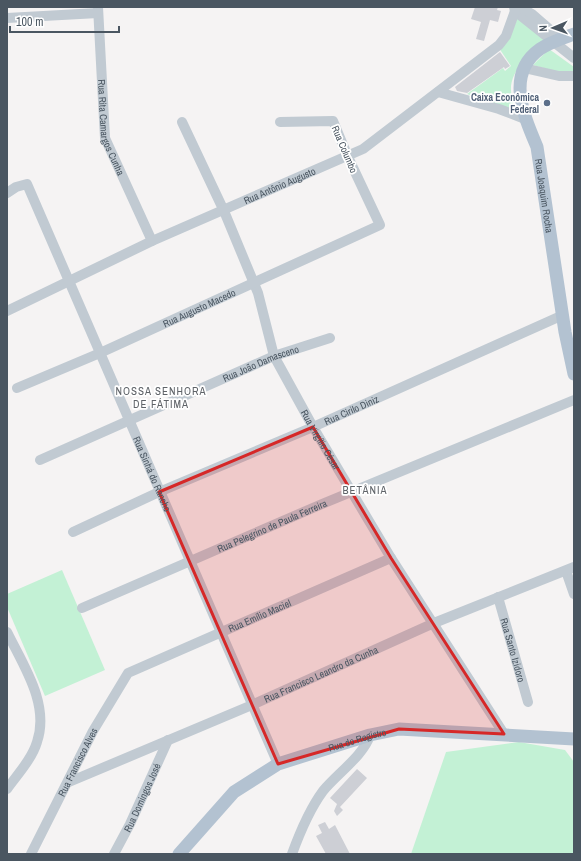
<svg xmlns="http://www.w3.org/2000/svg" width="581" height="861" font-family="'Archivo Narrow',sans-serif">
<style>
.green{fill:#c3f1d5}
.building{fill:#cdcfd5}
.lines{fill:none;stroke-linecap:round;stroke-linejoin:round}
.minor{stroke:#c1cad2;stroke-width:10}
.major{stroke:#b3c2d1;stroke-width:13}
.marked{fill:#d62828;fill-opacity:0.2;stroke:#d62828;stroke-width:3;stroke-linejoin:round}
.service-dot{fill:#5c6f8a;stroke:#fff;stroke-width:1.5}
.labels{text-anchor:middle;stroke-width:3.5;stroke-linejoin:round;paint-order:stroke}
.service-label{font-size:10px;font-weight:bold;fill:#4e5e75;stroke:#fff;text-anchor:end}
.street-label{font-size:10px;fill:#4a5661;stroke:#fff}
.neighbourhood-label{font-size:11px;letter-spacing:1px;fill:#5f6368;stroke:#fff}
</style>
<rect width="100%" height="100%" fill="#f5f3f3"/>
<g class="green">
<path d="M518 17 544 39C528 56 502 77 514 102L509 110 467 94 503 68 505 71 511 66 499 48 508 41Z"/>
<path d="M549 49 574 67V72L554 71 533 65Z"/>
<path d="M62 570 105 670 45 696 7 607V594Z"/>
<path d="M519 742 565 750 574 762V854H411L446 752Z"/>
</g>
<g class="building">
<path d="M475 7H498L497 10 501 11 498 22 490 20 484 41 476 39 481 22 471 19Z"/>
<path d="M500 52 510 66 505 69 504 67 467 93 457 91 455 87Z"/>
<path d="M357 769 367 778 340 807 343 810 337 816 334 811 337 804 330 798Z"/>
<path d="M325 822 329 829 335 825 350 854H326L316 836 322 833 318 825Z"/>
</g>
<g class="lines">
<g class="minor">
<path id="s1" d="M98 7 105 138 152 241"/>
<path d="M514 7 515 11 574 58"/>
<path d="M520 7 532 14 555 34"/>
<path d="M7 18 98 13"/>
<path d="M524 68 559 76H574"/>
<path d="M438 92 499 109 525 119"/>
<path id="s2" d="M182 122 224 211 258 293 274 356 313 427 391 558 504 734"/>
<path id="s3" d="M7 193 16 187 27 184 278 764"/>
<path id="s4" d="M7 311 152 241 363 149 499 45 506 36 515 11"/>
<path id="s5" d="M17 388 100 353 380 225 348 157 333 121 280 122"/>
<path id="s6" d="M40 460 274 356 330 338"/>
<path id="s7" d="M73 532 159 492 313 427 563 315"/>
<path d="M566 571 574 594"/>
<path id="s8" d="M498 597 528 702"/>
<path id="s9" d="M82 608 322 504 574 400"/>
<path d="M7 632C23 665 50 704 37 742 32 759 17 775 7 789"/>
<path id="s10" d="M69 782 252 705 434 623 574 567"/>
<path id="s11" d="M31 854 93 731 128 673 391 558"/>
<path id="s12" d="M114 854 130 824 168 740"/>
<path d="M292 854C300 832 309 810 323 791 337 774 364 755 370 735"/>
</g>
<g class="major">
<path id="s13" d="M574 34C563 38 550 42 540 49 505 74 524 116 537 147L565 332 574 374"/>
<path id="s14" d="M179 854 234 792 278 764 370 735 399 729 574 739"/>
</g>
</g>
<path class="marked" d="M313 427 391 558 504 734 399 729 278 764 159 492Z"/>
<circle class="service-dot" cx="547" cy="103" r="4"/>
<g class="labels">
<g class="service-label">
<text x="539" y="101">Caixa Econômica<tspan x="539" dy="12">Federal</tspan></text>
</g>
<g class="street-label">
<text dy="4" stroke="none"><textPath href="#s1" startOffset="122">Rua Rita Camargos Cunha</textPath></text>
<text transform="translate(345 149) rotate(67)" y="4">Rua Columbo</text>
<text dy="4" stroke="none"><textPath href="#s4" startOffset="300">Rua Antônio Augusto</textPath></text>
<text dy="4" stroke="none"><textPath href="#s13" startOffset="194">Rua Joaquim Rocha</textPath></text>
<text dy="4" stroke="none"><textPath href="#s5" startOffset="199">Rua Augusto Macedo</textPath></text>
<text dy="4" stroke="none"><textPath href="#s6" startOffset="241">Rua João Damasceno</textPath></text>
<text dy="4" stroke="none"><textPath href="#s7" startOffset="304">Rua Cirilo Diniz</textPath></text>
<text dy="4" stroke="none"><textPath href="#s2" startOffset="348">Rua Virgílio César</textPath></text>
<text dy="4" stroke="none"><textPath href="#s3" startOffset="338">Rua Sinhá do Rancho</textPath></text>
<text dy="4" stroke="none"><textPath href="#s9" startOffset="207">Rua Pelegrino de Paula Ferreira</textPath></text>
<text dy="4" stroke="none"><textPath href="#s11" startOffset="349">Rua Emílio Maciel</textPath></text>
<text dy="4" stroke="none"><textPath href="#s8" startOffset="55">Rua Santo Izidoro</textPath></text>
<text dy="4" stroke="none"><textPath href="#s10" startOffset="274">Rua Francisco Leandro da Cunha</textPath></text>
<text dy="4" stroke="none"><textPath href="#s14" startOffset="218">Rua do Registro</textPath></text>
<text dy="4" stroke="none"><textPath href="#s11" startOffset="103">Rua Francisco Alves</textPath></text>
<text dy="4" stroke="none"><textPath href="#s12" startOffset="63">Rua Domingos José</textPath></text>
</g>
<g class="neighbourhood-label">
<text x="161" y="395">NOSSA SENHORA<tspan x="161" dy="13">DE FÁTIMA</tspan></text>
<text x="365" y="494">BETÂNIA</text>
</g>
</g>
<rect width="581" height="861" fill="none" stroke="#4a5661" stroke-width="16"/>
<g transform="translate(553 28) rotate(268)" stroke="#ffffff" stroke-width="3" paint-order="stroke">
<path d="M0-3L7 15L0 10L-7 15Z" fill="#4a5661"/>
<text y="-6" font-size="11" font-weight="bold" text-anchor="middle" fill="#4a5661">N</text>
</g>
<path d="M10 26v6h109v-6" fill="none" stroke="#4a5661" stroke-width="2"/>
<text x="16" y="26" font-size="12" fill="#4a5661" stroke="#ffffff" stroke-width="3" paint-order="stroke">100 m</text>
</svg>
